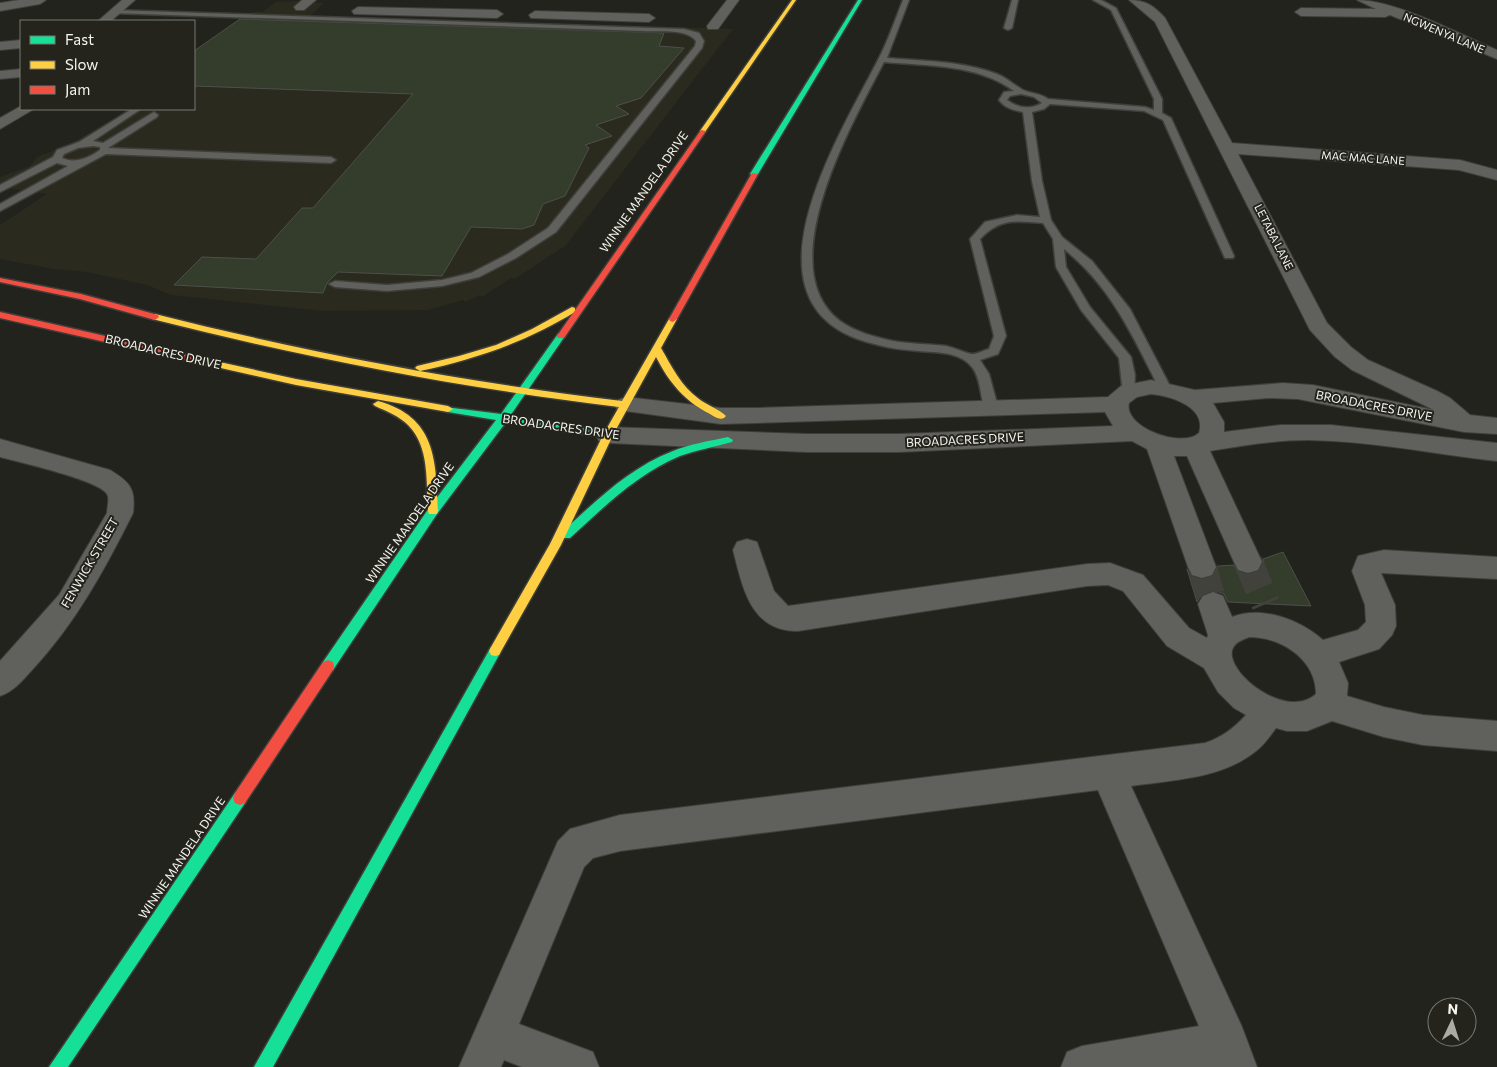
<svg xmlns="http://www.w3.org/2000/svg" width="1497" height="1067" font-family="Commissioner,sans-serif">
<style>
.built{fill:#2a2a1e}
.building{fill:#343c2c;stroke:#4e4f4b}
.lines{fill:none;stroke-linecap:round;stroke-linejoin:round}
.street-tunnel{stroke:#42423d;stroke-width:29;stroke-dasharray:29 14;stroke-linecap:butt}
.lane-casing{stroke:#3e3e3a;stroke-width:3}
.street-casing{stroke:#3e3e3a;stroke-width:2}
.fast-casing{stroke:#3e3e3a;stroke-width:3}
.slow-casing{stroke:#3e3e3a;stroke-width:3}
.jam-casing{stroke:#3e3e3a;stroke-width:3}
.lane{fill:#60605d;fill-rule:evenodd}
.street{fill:#60605d;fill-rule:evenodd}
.fast{fill:#16e098;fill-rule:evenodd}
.slow{fill:#ffcf43;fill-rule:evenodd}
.jam{fill:#f24e42;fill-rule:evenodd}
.labels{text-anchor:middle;stroke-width:4;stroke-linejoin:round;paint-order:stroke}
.far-street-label{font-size:11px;fill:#f4f5ef;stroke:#24241d}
.street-label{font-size:12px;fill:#f4f5ef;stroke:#24241d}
</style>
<rect width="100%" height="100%" fill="#23231e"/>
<path class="built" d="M296 1 324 3 310 16 733 29 566 245 515 279 511 278 482 297 480 295 465 302 463 300 428 310 322 311 171 295 147 285 87 272 54 269 0 259V225L47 194 0 187V177L30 166 37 157 70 144 117 117 127 109H194V51L252 12H262L276 2Z"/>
<g class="building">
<path d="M240 19 664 33 659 46 684 48 641 98 616 106 629 114 596 125 612 136 585 145 589 148 565 196 543 204 534 225 522 229 471 227 442 276 338 272 327 283 323 293 174 285 202 257 256 259 302 208H313L413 94 194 86V51Z"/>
<path d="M1283 552 1311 606 1228 602 1224 594 1214 590 1202 594 1197 602 1187 569 1191 577 1201 580 1213 577 1218 566 1234 565 1237 572 1249 575 1260 571 1264 563 1263 559Z"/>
</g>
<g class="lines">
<g class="street-tunnel">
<path d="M1248 562 1266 604"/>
<path d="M1202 567 1213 604"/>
</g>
<g class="lane-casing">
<g id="lane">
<path d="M903 0H909L887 58C923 61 963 61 997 74 1007 78 1014 85 1023 90 1032 94 1040 93 1048 99L1145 107 1154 110V99L1111 10 1093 0H1101L1116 8 1162 99V113L1171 118 1234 256 1233 258H1225L1224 256 1163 120 1144 111 1050 104 1044 109 1032 112 1042 181 1051 220 1062 237 1092 261 1130 309 1171 388 1169 391H1161L1159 388C1132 335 1112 288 1064 249L1066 267 1090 307 1131 357 1135 375 1134 391 1128 395 1123 394 1119 358 1081 310 1056 267 1053 239 1043 223C1015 221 1000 218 980 239L1006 336 998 354 980 360 989 374 998 407 996 410H986C979 397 982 380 972 367 958 349 928 353 908 350 894 349 881 346 867 342 733 303 841 133 878 60 888 41 895 20 903 0ZM884 62C927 66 978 64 1014 91L1004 92 999 100C1005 108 1013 110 1023 112L1032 181 1040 217 1017 215 985 222 970 239 994 336 989 349C984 350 976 355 971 354 963 352 955 348 946 346 928 344 910 344 893 341 875 337 855 332 840 321 769 267 854 120 884 62ZM1021 94 1034 97 1042 103C1030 110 1018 108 1007 100L1010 96Z"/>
<path d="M1012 0H1018L1012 28 1008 30 1004 28Z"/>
<path d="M113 10 684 29 699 33 704 41 702 48 556 232 516 258 479 277 442 286 387 291 335 287 329 284 335 281 387 285 442 280 471 273 508 254 548 228 695 46 696 41C687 28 657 32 642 31L111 13Z"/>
<path d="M132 109H141L93 141 103 143 154 112 158 115 157 117 108 148 331 157 336 160 331 163 106 154 0 211V204L68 166 57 163 0 192V185L53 157 57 150 79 142ZM93 146 100 147V150C89 158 75 164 62 158L64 154 78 148Z"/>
</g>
</g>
<g class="street-casing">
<g id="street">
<path d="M19 0H46L40 4 0 11V3Z"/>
<path d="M122 0H135L111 21H98Z"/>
<path d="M302 0H316L304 10H296L294 7Z"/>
<path d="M727 0H739L718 29H708L707 26Z"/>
<path d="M1129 0C1146 0 1154 6 1165 18L1232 143 1460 160 1497 170V180L1459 170 1238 154 1327 323 1351 347 1368 360 1437 391 1450 398 1470 415 1497 418V434L1464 432 1298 399 1268 398 1213 403 1224 422V432L1281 425H1331L1497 443V461C1434 454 1371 441 1308 440 1275 440 1242 446 1210 451L1262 562 1258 570 1248 573 1238 570 1234 562 1187 456H1174L1216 567 1212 575 1202 578 1192 575 1188 567 1147 449 1132 441 900 452H806L608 443 599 441 596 435 599 429 608 427 806 434H900L1113 426 1105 412 721 424 618 410 614 405 618 400 626 397 721 408H758L1108 397 1121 386 1151 380 1195 390 1283 383 1313 385 1434 410 1352 370 1335 357 1310 330 1155 22ZM1151 394C1171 396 1207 407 1199 433 1181 449 1123 427 1129 403L1137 397Z"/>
<path d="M1357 0C1395 0 1460 34 1497 50V59L1390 15 1385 17 1301 16 1295 12 1301 8 1376 9Z"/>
<path d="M358 7 497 10 503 14 497 18 354 14 352 11Z"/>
<path d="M535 11 649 14 655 18 649 22 531 18 529 15Z"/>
<path d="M21 40V48L0 50V42Z"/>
<path d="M21 69V77L0 79V71Z"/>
<path d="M21 106V109H34L0 129V118Z"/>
<path d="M0 439 110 470C130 482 136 489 133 513 105 569 75 624 32 670 22 681 14 691 0 696V661L59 595 107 513C107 507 110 499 107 494 99 480 19 462 0 457Z"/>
<path d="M747 539 757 542 774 591 788 606 1087 564 1110 563 1143 575 1189 628 1207 638 1208 635 1198 604 1203 596 1213 592 1223 596 1232 617C1262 605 1300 620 1323 640L1358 630 1366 622 1365 605 1352 571 1358 556 1384 550 1497 557V579L1381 573 1395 605 1396 626 1392 635 1379 649 1339 662 1348 683 1347 696 1384 707 1423 715 1497 721V751L1423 745 1384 737 1332 721 1307 731H1287L1276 728C1270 736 1264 745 1256 751 1222 779 1172 780 1131 786L1242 1027 1257 1067H1061L1067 1052 1082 1046 1199 1026 1098 790 620 851 593 858 584 867 519 1024 593 1052 599 1067H522L504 1060 501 1067H459L558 841 570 829 620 815 1205 743C1222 737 1233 729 1246 715L1234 708 1218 692 1204 668 1167 646 1123 591 1108 585 1087 586 798 631C750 631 743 588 733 550L737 542ZM1249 637C1281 637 1316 659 1316 694 1284 723 1216 665 1235 645 1238 641 1245 639 1249 637Z"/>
</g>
</g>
<g class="fast-casing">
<g id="fast">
<path d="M858 0H862L758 174 752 175 750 174Z"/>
<path d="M561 333 565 336 510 416 608 432 613 435 612 437 608 438 506 422 437 514 333 670 328 672 323 670 322 666 323 662 429 508 496 420 448 412 445 411 443 409 445 407 501 414 558 334Z"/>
<path d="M728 437 733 440 732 442C714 447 697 450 680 456 637 474 604 507 570 538H562L560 535 562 532C596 501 629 468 673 451 690 444 709 441 728 437Z"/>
<path d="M495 646 499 647 501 651 499 655 273 1067H254L491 647Z"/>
<path d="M240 791 245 793 247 798 245 803 68 1067H49L235 793Z"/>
</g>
</g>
<g class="slow-casing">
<g id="slow">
<path d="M792 0H796L705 132H701L700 131Z"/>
<path d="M572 307 575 308V312C526 342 476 359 420 371L415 368 417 366 459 356 496 345 532 329Z"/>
<path d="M155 314C309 353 464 382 622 401L669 319 673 316 677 319 661 348C672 367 681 386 699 399 707 405 719 409 726 416L724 418C719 420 715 417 710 414 684 401 669 382 656 357L613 435 561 545 499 655 495 656 491 655 489 651 491 647 550 544 603 435 619 407C461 388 306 358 152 319V315Z"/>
<path d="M206 359 296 379 448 406 453 409 448 412 296 385 203 364V360Z"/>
<path d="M378 401C436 417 436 460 438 511L437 514H429L428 511C426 483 430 447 408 425 399 416 386 411 375 406L373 404Z"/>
</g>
</g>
<g class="jam-casing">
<g id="jam">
<path d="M701 130 706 131 564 338H558L557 336Z"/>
<path d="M752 173 758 174 677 319 673 322 670 321 669 319Z"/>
<path d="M0 278 81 294 158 315 159 317 155 320 80 299 0 282Z"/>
<path d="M0 312 206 359 211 362 206 365 0 318Z"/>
<path d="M328 660 333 662 334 666 333 670 245 803 240 805 235 803 233 798 235 793 323 662Z"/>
</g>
</g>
<use href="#lane" class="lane"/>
<use href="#street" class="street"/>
<use href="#fast" class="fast"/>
<use href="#slow" class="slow"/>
<use href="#jam" class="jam"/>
</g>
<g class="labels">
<g class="far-street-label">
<text transform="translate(1444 33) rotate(23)" y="4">NGWENYA LANE</text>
<text transform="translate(1363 158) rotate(4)" y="4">MAC MAC LANE</text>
<text transform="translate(1274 237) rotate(63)" y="4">LETABA LANE</text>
</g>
<g class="street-label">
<text transform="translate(644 192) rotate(-55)" y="4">WINNIE MANDELA DRIVE</text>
<text transform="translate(163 352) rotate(13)" y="4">BROADACRES DRIVE</text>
<text transform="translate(1374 406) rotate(11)" y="4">BROADACRES DRIVE</text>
<text transform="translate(561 427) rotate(8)" y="4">BROADACRES DRIVE</text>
<text transform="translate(965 440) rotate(-3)" y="4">BROADACRES DRIVE</text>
<text transform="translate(410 523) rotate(-55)" y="4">WINNIE MANDELA DRIVE</text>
<text transform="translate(90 563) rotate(-60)" y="4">FENWICK STREET</text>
<text transform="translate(182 858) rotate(-56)" y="4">WINNIE MANDELA DRIVE</text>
</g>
</g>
<rect x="20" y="20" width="175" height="90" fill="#24241d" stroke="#777871"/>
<rect x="30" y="36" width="25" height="8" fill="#16e098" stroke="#777871"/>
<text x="65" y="45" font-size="15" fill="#f4f5ef">Fast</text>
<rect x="30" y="61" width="25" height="8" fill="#ffcf43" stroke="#777871"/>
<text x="65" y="70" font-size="15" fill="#f4f5ef">Slow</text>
<rect x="30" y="86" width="25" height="8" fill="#f24e42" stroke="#777871"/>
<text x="65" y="95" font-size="15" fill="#f4f5ef">Jam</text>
<g transform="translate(1452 1022) rotate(4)"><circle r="24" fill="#24241d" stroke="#777871"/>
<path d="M0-4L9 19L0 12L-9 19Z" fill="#abaca6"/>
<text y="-8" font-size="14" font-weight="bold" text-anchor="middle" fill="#f4f5ef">N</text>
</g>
</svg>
